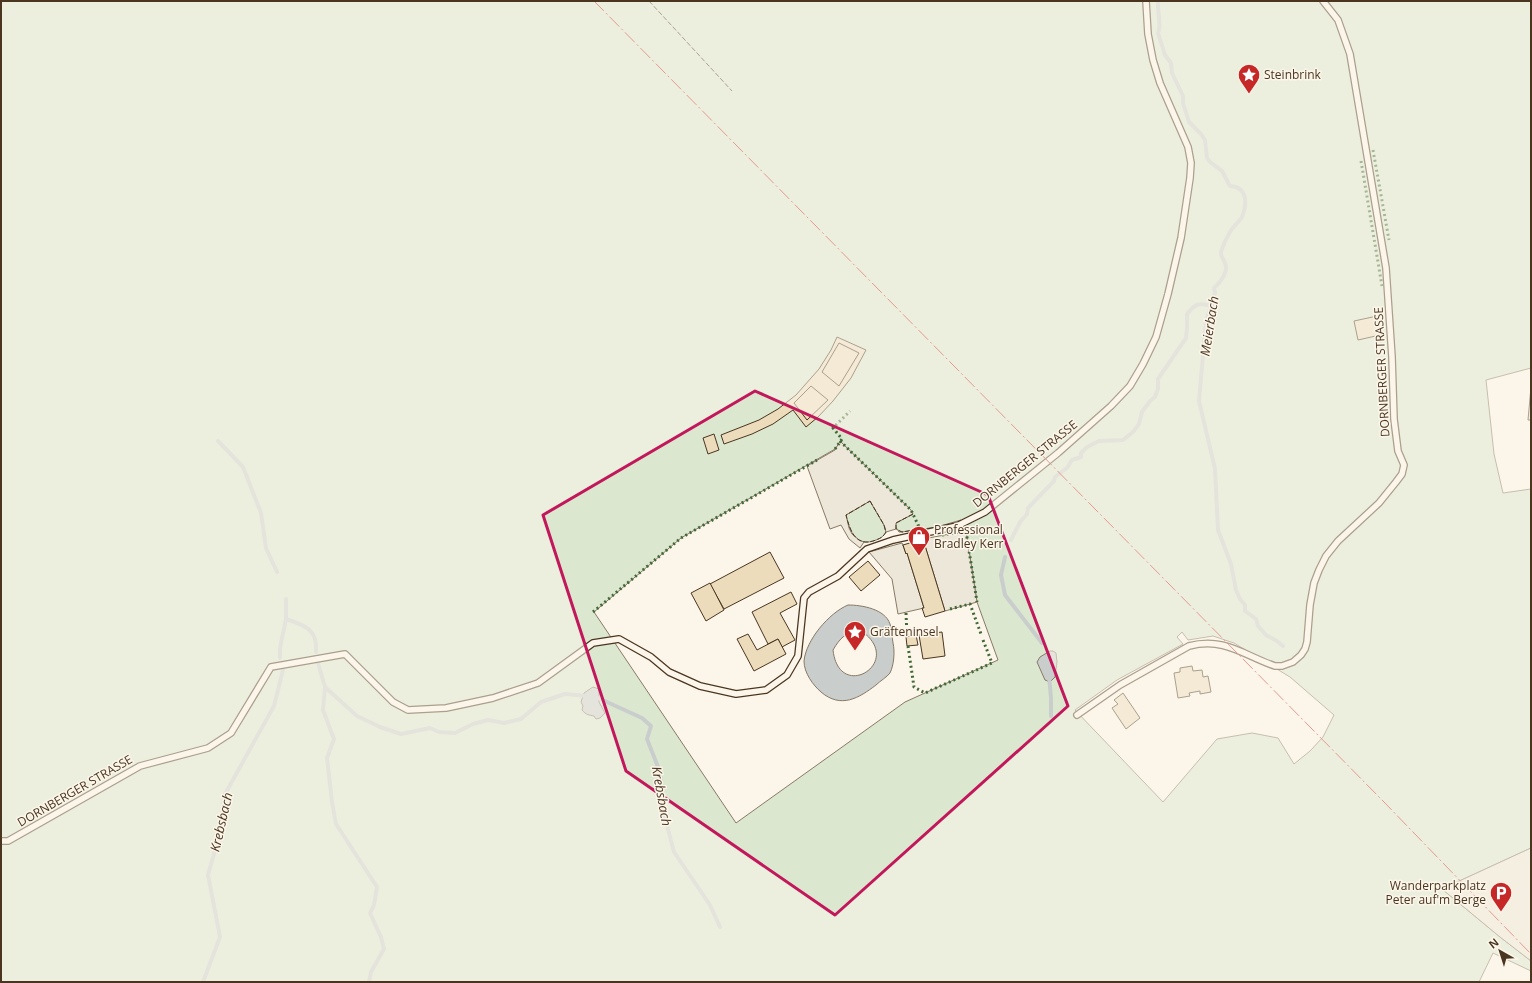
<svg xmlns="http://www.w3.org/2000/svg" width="1532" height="983" font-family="'Open Sans',sans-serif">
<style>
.green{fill:#dce7d0;stroke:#887966;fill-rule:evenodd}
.parking{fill:#ede7d9;stroke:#887966}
.water{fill:#c9cecd;stroke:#887966;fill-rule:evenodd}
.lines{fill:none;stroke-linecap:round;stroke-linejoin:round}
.stream{stroke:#c9cecd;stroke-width:4}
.building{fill:#ecdcbc;stroke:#4a3520}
.service-casing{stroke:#4a3520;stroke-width:8}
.service{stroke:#fbf6e9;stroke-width:5.5}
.hedge{stroke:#436837;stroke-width:3;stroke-dasharray:2 3;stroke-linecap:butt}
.fence{stroke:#4a3520;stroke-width:1;stroke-dasharray:5 2;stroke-linecap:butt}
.power{stroke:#c62828;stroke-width:1;stroke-dasharray:14 3 2 3;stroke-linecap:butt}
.marked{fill:none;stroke:#c2185b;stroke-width:3;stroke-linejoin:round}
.labels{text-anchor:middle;stroke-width:3;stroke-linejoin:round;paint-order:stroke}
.poi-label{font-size:12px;fill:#4a3520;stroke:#fbf6e9;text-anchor:start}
.street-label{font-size:12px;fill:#4a3520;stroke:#fbf6e9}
.water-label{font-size:13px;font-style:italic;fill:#4a3520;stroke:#fbf6e9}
</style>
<rect width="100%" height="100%" fill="#fbf6e9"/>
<g class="green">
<path d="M1 1H1531V368L1486 380 1494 454 1503 493 1531 489V848L1442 889 1500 937 1531 961V971L1493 953 1479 982H1ZM841 442 913 514 896 523 895 526 899 532H902L937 527 961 520 966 531 977 602 998 660 905 702 736 823 594 612 681 538 835 449ZM1182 632 1188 640 1213 636 1234 643 1290 677 1334 715 1323 737 1310 751 1294 764 1278 738 1252 733 1217 739 1163 802 1075 710 1117 680 1183 644 1177 637Z"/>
<path d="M870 501 884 525 886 532C883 537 881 538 876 540 856 548 850 532 846 515Z"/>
</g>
<g class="parking">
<path d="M840 441 911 510 913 514 896 523V529L886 532 884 525 870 501 846 515 849 528 852 534 859 540 864 542 860 548 849 539 841 525 830 529 807 466 835 450Z"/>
<path d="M966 531 977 602 945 611 923 539Z"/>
<path d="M902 543 906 554 907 553 924 608 898 614 892 579 869 552Z"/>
<path d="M1531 848V961L1500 937 1442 889Z"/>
</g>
<g class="water">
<path d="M848 605C862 605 885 609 890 624 892 630 892 637 893 643 895 651 894 665 890 673 887 677 880 681 876 685 859 698 841 709 821 692 813 685 804 673 804 661 806 640 829 613 848 605ZM860 630C907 661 839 704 833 650 840 638 846 632 860 630Z"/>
<path d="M1050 651H1053L1056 653 1057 662 1055 677 1050 682 1045 680 1037 662 1040 657Z"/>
<path d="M593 687 599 689V702L605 713 600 718 596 719 594 716C589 715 586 715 582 710L583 706 581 702 584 693Z"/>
</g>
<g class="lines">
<g class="stream">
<path d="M1158 1C1157 10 1162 26 1158 33L1165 55 1171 63 1172 73 1183 96V103L1189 122 1201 134 1205 140 1207 158 1210 162 1222 171 1230 186C1248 187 1247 204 1242 217 1239 222 1233 226 1230 232 1227 237 1224 243 1222 249 1219 256 1223 257 1225 263 1229 271 1221 282 1214 288L1215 293 1207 318 1205 332 1199 401 1215 469 1218 530 1231 564 1236 590 1240 599 1245 605V611L1256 619 1258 626 1266 635 1277 641 1283 646"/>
<path d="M218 441 243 467 261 513 266 548 277 572"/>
<path d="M1011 540 1020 522 1027 514 1028 508 1054 481 1055 477 1067 468 1072 460 1081 457V453L1087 447 1099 441 1123 440 1133 432 1139 424 1142 412 1150 401 1155 397 1158 389V379L1186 338 1187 327V314C1195 304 1198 302 1212 306"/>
<path d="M1005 557 1001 575 1005 595 1042 643"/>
<path d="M286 619C304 625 318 629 316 652"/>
<path d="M280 658V648L286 619V599"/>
<path d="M318 663 325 687 357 716 380 727 401 734 430 728 439 732 455 733 473 724 488 720 504 723 521 719 541 702 565 694 587 696"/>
<path d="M1049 676 1051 698V716"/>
<path d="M325 687 323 710 334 739 327 758 332 802 336 824 377 887 374 905 370 913 381 937 384 949 371 972 369 982"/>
<path d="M596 697 642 718 651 726 647 739 660 772 664 814 674 852 710 905 720 927"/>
<path d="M203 982 220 937 208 875 217 843 225 794 274 706 283 670"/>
</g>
</g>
<g class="building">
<path d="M1377 316 1380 335 1358 340 1354 321Z"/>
<path d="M837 337 866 350 851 378 833 401 818 417 806 427 793 410 773 424 752 434 724 444 721 435 759 420 778 409 796 395 819 369 831 350Z"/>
<path d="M839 343 859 353 839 386 822 372Z"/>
<path d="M811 386 828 400 807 420 794 403Z"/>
<path d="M1531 387V420H1528Z"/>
<path d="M714 434 719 450 708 454 703 438Z"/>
<path d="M923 539 945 611 925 617 922 608H924L907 553 906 554 903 545Z"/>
<path d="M770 552 784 578 724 609 710 584Z"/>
<path d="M868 561 880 575 861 591 849 577Z"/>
<path d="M710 583 724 610 706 621 691 593Z"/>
<path d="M791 592 797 604 780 613 795 640 782 647 778 639 768 644 752 612Z"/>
<path d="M942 632 945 656 923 659 919 635Z"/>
<path d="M748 634 757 650 778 639 786 654 754 671 737 639Z"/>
<path d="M916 635 918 645 907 646 906 637Z"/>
<path d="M1192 666 1193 671 1202 670 1203 677 1208 676 1211 692 1200 694V691L1189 693 1190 696 1178 698 1174 673 1180 672V668Z"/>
<path d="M1123 693 1140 718 1126 729 1112 708 1118 704 1114 700Z"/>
</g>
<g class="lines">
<g class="service-casing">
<g id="service">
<path d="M1077 715 1120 685 1189 646C1225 637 1243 655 1275 666H1282L1293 662 1301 655 1305 649 1307 642 1310 605 1314 583 1319 570 1326 556 1338 541 1379 503 1396 482 1402 474 1404 465 1398 451 1394 419 1392 357 1386 268 1350 54 1338 20 1323 1"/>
<path d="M1 841H8L140 766 208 748 231 733 271 667 345 654 393 702 408 710 446 708 493 698 538 683 593 643 619 639 651 657 669 672 700 686 736 694 766 690 787 675 798 656 804 598 809 592 838 576 867 549 893 540 957 526 985 512 1058 453 1111 406 1130 386 1143 364 1156 337 1168 294 1181 238 1190 178 1191 163 1188 147 1160 83 1153 60 1148 34 1146 1"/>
</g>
</g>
<use href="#service" class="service"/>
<g class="hedge">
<path d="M1373 150 1389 240"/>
<path d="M1361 161 1382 286"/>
<path d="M840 441 911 510 920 529"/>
<path d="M835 449 842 439 833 428 850 411"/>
<path d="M942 535 966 531 977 602"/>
<path d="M950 609 970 604 981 634"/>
<path d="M593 612 681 538 817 460"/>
<path d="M906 613 907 636"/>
<path d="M908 646 914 687 925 693 992 663 983 640"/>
</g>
<g class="fence">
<path d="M649 1 732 91"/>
<path d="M870 501 884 525 886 532C883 537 881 538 876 540 856 548 850 531 846 515Z"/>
<path d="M913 514 896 523V529L902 532 920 529"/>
</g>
<path class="power" d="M594 1 1383 801 1531 954"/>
</g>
<path d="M0 0H1532V983H0ZM755 391 988 495 1068 706 835 915 626 771 543 515Z" fill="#fbf6e9" fill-opacity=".55" fill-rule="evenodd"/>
<path class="marked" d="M755 391 988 495 1068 706 835 915 626 771 543 515Z"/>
<defs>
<g id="sight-pin" transform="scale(1.15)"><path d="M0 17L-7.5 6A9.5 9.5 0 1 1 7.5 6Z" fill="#c62828" stroke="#fbf6e9"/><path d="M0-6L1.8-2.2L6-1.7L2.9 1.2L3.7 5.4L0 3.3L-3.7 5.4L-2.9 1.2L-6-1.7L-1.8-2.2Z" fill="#fff"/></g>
<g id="shop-pin" transform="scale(1.15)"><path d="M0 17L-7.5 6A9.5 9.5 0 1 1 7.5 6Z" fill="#c62828" stroke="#fbf6e9"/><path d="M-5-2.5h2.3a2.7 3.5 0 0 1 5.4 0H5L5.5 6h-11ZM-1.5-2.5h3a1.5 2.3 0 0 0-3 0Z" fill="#fff"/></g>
<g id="parking-pin" transform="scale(1.15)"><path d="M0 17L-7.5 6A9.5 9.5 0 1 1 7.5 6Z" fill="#c62828" stroke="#fbf6e9"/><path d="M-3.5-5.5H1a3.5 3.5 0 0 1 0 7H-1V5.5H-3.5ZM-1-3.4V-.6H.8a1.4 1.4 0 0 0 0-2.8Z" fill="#fff"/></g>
</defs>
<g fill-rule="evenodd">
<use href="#sight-pin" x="1249" y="75"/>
<use href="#shop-pin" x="919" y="537"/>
<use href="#sight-pin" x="855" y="632"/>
<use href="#parking-pin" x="1501" y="893"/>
</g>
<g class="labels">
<g class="poi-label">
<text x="1264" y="79">Steinbrink</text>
<text x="934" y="534">Professional<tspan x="934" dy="14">Bradley Kerr</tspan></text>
<text x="870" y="636">Gräfteninsel</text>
<text x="1486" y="890" text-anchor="end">Wanderparkplatz<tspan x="1486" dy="14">Peter auf'm Berge</tspan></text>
</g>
<g class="street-label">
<text transform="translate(1382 372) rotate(-93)" y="4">DORNBERGER STRASSE</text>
<text transform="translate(1025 464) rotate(-39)" y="4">DORNBERGER STRASSE</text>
<text transform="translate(75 791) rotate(-30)" y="4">DORNBERGER STRASSE</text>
</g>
<g class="water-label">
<text transform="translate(1209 326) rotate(-81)" y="5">Meierbach</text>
<text transform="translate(662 796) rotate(80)" y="5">Krebsbach</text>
<text transform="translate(221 822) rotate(-77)" y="5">Krebsbach</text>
</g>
</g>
<rect width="1532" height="983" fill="none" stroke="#4a3520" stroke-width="4"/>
<g transform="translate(1500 951) rotate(321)" stroke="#fbf6e9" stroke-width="3" paint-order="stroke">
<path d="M0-3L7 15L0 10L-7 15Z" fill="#4a3520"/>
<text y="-6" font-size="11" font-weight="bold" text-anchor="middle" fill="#4a3520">N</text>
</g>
</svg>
